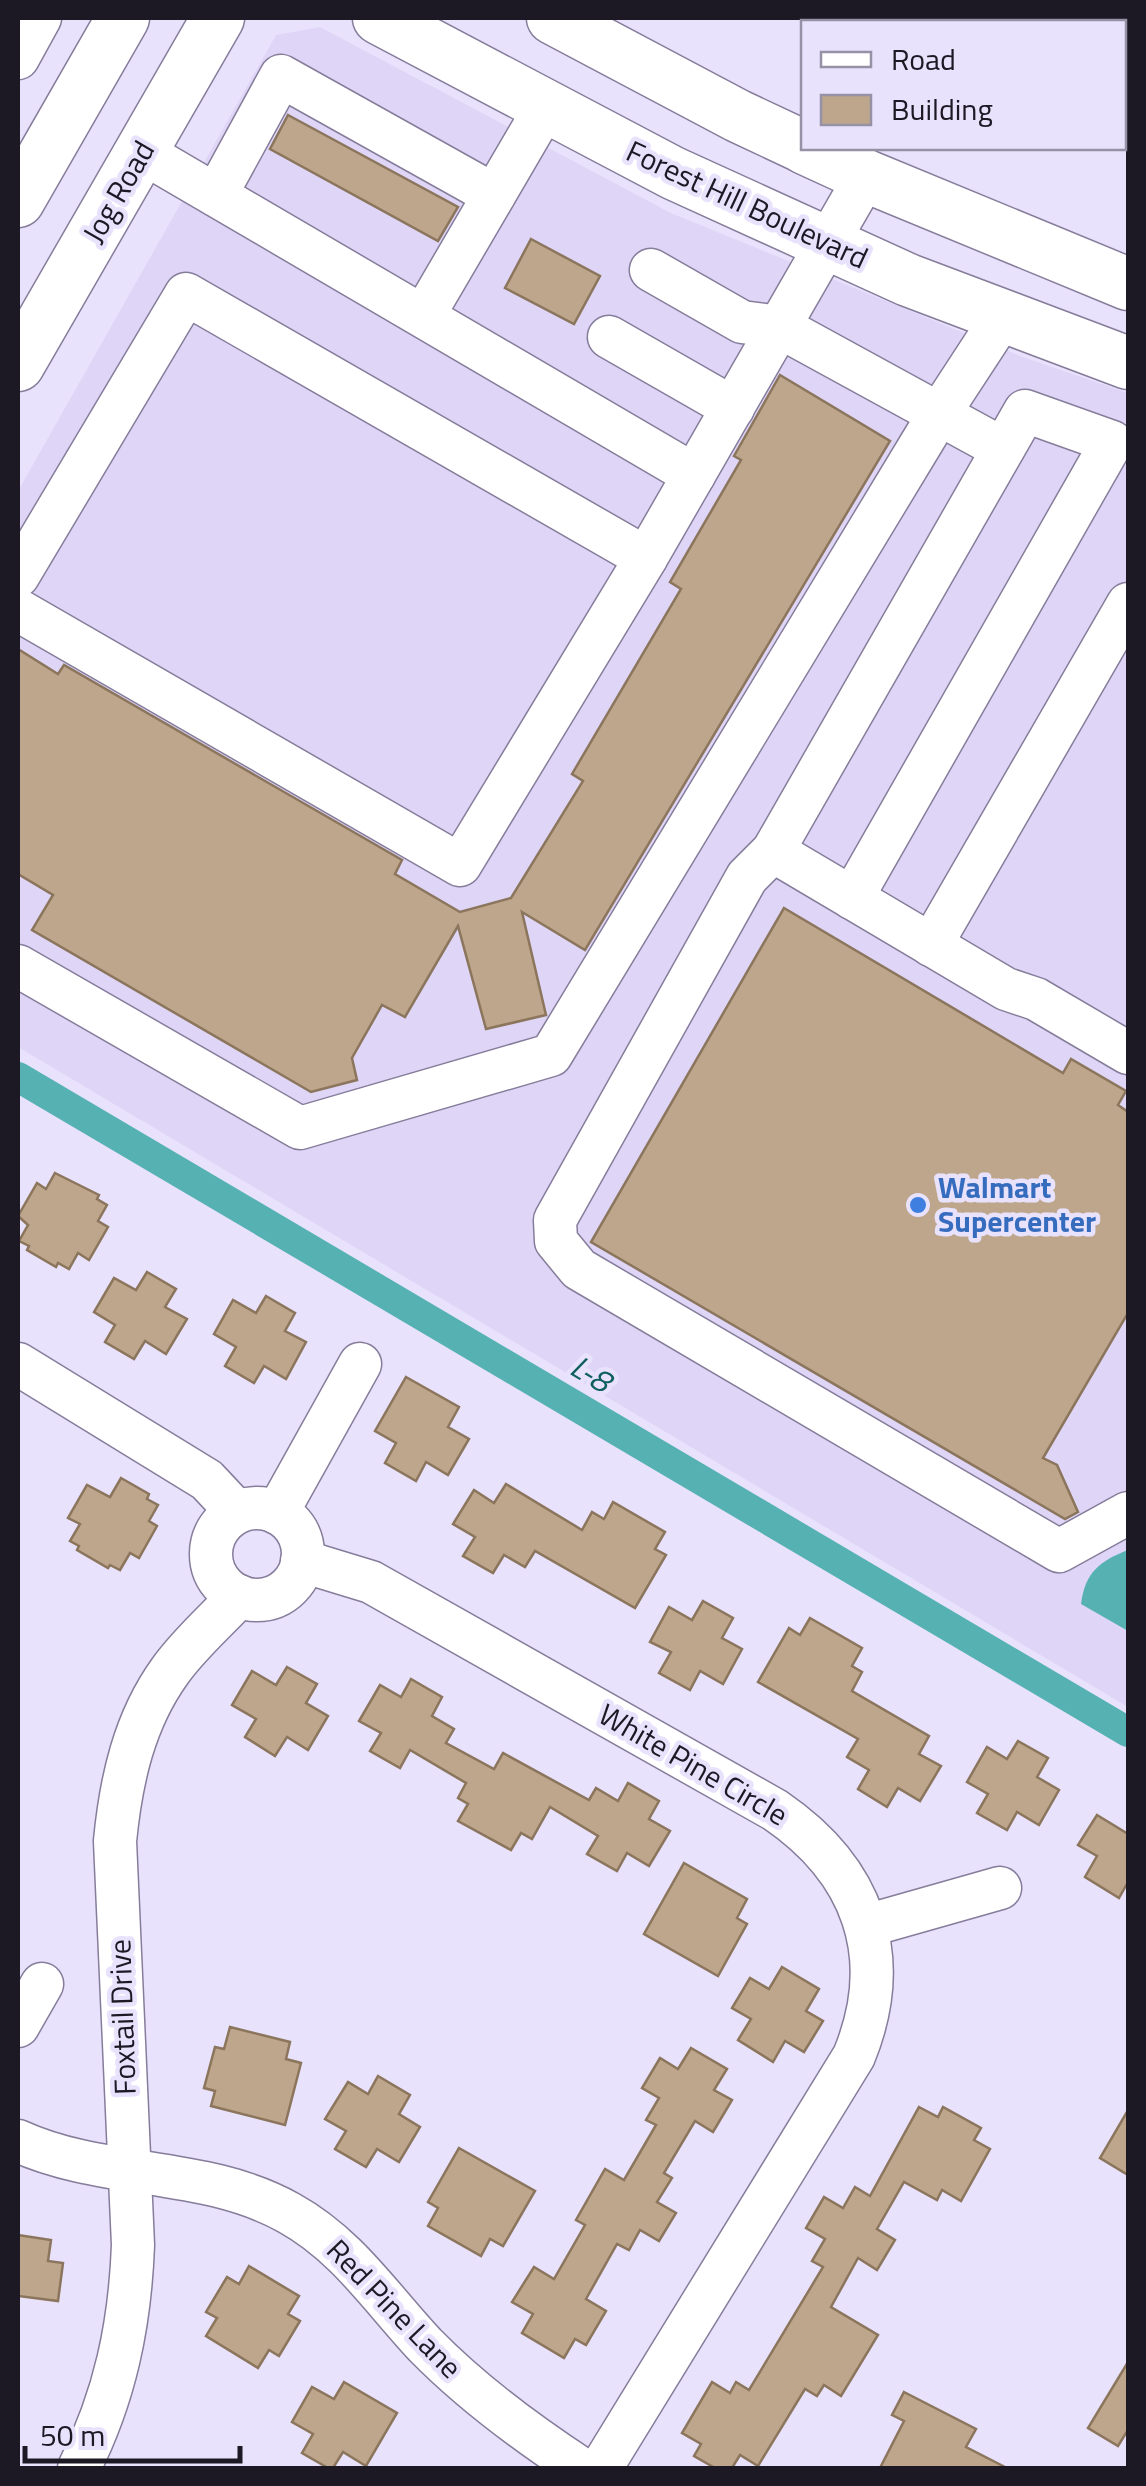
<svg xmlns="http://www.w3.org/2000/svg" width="1146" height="2486" font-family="'Titillium Web',sans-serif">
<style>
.built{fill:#dfd6f7}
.water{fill:#55b1b2}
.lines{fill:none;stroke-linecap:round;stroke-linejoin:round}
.canal{stroke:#55b1b2;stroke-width:30}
.building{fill:#bda68b;stroke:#8b755c;stroke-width:2.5}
.minor-casing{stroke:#867d9b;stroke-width:45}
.major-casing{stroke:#867d9b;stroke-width:55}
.minor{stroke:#fff;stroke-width:42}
.major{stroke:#fff;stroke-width:52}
.shop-dot{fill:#3f7fe0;stroke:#e9e2fd;stroke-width:4}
.labels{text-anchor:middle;stroke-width:9;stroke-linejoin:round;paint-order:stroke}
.street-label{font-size:30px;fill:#1c1824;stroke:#e9e2fd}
.shop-label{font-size:30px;font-weight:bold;fill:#366cbe;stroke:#e9e2fd;text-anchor:start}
.water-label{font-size:32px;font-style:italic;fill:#105f60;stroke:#e9e2fd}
</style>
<rect width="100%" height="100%" fill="#e9e2fd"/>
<path class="built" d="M320 27 671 213 1023 357 1128 393V1707L18 1047V491L276 35Z"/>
<path class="water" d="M1128 1550V1631L1081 1604C1085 1572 1100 1561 1128 1550Z"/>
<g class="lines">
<path class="canal" d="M18 1077 1128 1732"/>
</g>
<g class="building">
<path d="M288 115 458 207 438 241 270 149Z"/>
<path d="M531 239 600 276 574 324 505 288Z"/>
<path d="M780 375 890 441 585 950 522 912 546 1015 486 1029 458 926 405 1017 382 1005 352 1058 357 1080 311 1092 32 930 53 895 18 874V649L58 674 64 665 402 860 395 874 460 912 511 898 583 781 572 774 681 589 670 582 741 460 734 456Z"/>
<path d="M784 908 1063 1073 1071 1059 1126 1091 1118 1105 1128 1112V1313L1043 1458 1057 1465 1078 1512 1065 1519 591 1242Z"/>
<path d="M55 1173 99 1195 97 1199 107 1205 98 1221 108 1227 89 1260 78 1253 69 1269 58 1263 56 1267 27 1250 29 1246 19 1241 28 1225 18 1216 37 1183 46 1189Z"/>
<path d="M147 1272 176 1289 165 1307 187 1319 166 1354 145 1341 134 1359 105 1342 115 1325 94 1312 114 1278 136 1290Z"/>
<path d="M266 1296 295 1313 285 1331 306 1342 286 1379 264 1366 254 1383 225 1366 236 1347 214 1334 233 1300 256 1313Z"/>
<path d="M406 1377 459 1407 448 1427 469 1439 448 1475 426 1462 416 1481 385 1463 396 1443 375 1431Z"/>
<path d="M121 1478 149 1494 147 1499 158 1505 149 1521 157 1526 139 1558 130 1553 120 1570 110 1565 108 1568 77 1550 79 1546 70 1541 80 1524 68 1518 87 1485 110 1497Z"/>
<path d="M506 1484 582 1530 592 1512 604 1519 613 1502 665 1532 655 1549 666 1555 635 1608 535 1551 525 1567 504 1555 493 1573 463 1556 475 1537 453 1524 474 1490 494 1503Z"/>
<path d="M703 1601 733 1618 722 1638 742 1649 723 1684 700 1671 690 1690 659 1673 671 1652 650 1642 669 1607 692 1620Z"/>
<path d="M810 1618 862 1648 852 1666 862 1672 852 1691 929 1736 919 1754 941 1766 920 1801 898 1788 887 1807 858 1789 869 1770 847 1757 858 1739 758 1682 789 1628 800 1635Z"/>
<path d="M287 1667 317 1684 306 1703 328 1716 308 1750 287 1737 275 1756 245 1737 256 1719 232 1705 252 1671 276 1685Z"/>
<path d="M411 1679 442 1697 432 1716 454 1729 446 1743 494 1769 503 1753 589 1800 596 1788 618 1801 628 1783 659 1801 649 1819 670 1831 649 1866 627 1853 617 1871 587 1854 598 1836 550 1807 532 1839 521 1833 511 1850 458 1821 468 1804 458 1798 466 1783 410 1750 400 1768 370 1751 381 1733 359 1721 380 1685 401 1697Z"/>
<path d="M1018 1741 1048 1758 1037 1777 1059 1790 1039 1825 1017 1812 1007 1830 977 1813 988 1794 967 1782 987 1747 1007 1759Z"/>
<path d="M1097 1815 1128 1834V1882L1119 1898 1085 1877 1097 1856 1078 1845Z"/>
<path d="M684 1863 747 1899 737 1918 747 1924 718 1976 644 1934Z"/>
<path d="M782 1967 819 1989 806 2011 823 2021 804 2052 785 2041 773 2062 738 2040 751 2019 732 2008 750 1978 769 1989Z"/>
<path d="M230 2027 290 2042 286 2059 301 2063 285 2125 211 2106 215 2091 204 2088 215 2047 224 2049Z"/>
<path d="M691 2048 727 2069 714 2090 732 2100 713 2132 695 2121 664 2173 672 2178 657 2202 676 2213 659 2241 640 2230 629 2250 617 2244 586 2299 606 2311 586 2345 575 2339 564 2358 522 2333 533 2314 512 2302 534 2267 554 2279 585 2225 576 2220 605 2169 624 2180 656 2125 646 2120 659 2098 642 2088 660 2058 678 2069Z"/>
<path d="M378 2076 410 2095 399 2114 420 2127 399 2162 377 2149 366 2167 335 2149 346 2131 325 2119 348 2082 368 2094Z"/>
<path d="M919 2107 938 2117 943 2107 981 2128 974 2140 990 2149 961 2201 942 2190 937 2200 904 2182 877 2229 895 2240 877 2270 858 2258 831 2307 878 2335 841 2396 824 2385 817 2396 805 2389 758 2466 740 2455 732 2468H715L694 2456 701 2444 682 2433 712 2382 730 2393 736 2382 749 2390 823 2267 812 2261 825 2239 806 2228 824 2197 843 2208 855 2187 870 2196Z"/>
<path d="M1128 2110V2175L1100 2158Z"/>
<path d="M459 2148 535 2191 503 2246 490 2239 481 2256 428 2226 438 2208 428 2202Z"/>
<path d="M18 2235 51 2240 48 2261 63 2263 58 2301 18 2296Z"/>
<path d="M249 2266 299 2296 288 2314 300 2321 279 2356 269 2350 258 2368 206 2336 217 2318 206 2312 227 2277 239 2284Z"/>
<path d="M1128 2362V2430L1118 2446 1088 2428Z"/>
<path d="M344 2382 397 2413 366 2466 343 2452 333 2468H328L302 2453 313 2434 292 2422 312 2387 334 2399Z"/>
<path d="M904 2392 976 2429 966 2447 1007 2468H880L904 2421 892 2415Z"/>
</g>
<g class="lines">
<g class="minor-casing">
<g id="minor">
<path d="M1000 18 1011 22"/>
<path d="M1056 22 1059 18"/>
<path d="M18 58 40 18"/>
<path d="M1124 69 1128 71"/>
<path d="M142 152 694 475"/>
<path d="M216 195 281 76 494 195"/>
<path d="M651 270 742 322 780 327 1003 449"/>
<path d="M424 315 545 108"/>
<path d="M609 337 733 408"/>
<path d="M18 576 186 294 646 558"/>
<path d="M18 610 460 865 646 558 866 176"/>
<path d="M773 851 1006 989 1036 999 1128 1053"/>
<path d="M852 898 1112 442 1025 411 773 851 747 877 555 1220 556 1241 579 1269 1059 1551 1128 1513"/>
<path d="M931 945 1128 604"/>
<path d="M18 966 300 1128 551 1055 939 414 1003 316"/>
<path d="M18 1364 207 1480 237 1512"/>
<circle cx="257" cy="1554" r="46"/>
<path d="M277 1513 360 1364"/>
<path d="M302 1561 371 1582 775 1810C863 1870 895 1956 854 2056L601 2468"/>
<path d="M866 1926 1000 1888"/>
<path d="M18 2026 42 1984"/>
<path d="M18 2141C103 2180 206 2166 289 2213 347 2245 381 2298 425 2345 472 2393 525 2432 580 2468"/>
<path d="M79 2468C115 2397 130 2325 133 2245L115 1841C121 1780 134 1721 170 1671 189 1644 217 1620 239 1596"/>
</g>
</g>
<g class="major-casing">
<g id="major">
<path d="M379 18 673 173 908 280 1128 363"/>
<path d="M553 18 738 116 804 147"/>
<path d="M805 148 866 176 1128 284"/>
<path d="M18 201 123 18"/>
<path d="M18 365 218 18"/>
</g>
</g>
<use href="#minor" class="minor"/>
<use href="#major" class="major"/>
</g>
<circle class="shop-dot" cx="918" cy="1205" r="10"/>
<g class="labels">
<g class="street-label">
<text transform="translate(119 192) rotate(-60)" y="10">Jog Road</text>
<text transform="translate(747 205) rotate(25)" y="10">Forest Hill Boulevard</text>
<text transform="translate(693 1765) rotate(30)" y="10">White Pine Circle</text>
<text transform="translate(123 2017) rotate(-92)" y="10">Foxtail Drive</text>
<text transform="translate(394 2309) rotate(46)" y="10">Red Pine Lane</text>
</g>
<g class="shop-label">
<text x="938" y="1198">Walmart<tspan x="938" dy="34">Supercenter</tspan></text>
</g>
<g class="water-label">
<text transform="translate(591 1374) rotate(31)" y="11">L-8</text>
</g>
</g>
<rect width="1146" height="2486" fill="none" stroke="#1c1824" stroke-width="40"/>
<rect x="801" y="20" width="325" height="130" fill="#e9e2fd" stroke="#9791a6" stroke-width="2.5"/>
<rect x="821" y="52" width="50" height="15" fill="#ffffff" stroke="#9791a6" stroke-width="2.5"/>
<text x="891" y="70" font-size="30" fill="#1c1824">Road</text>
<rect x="821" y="95" width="50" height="30" fill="#bda68b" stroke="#9791a6" stroke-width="2.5"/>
<text x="891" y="120" font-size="30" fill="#1c1824">Building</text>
<path d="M25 2446v15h215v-15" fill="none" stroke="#1c1824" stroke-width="5"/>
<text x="40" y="2446" font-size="30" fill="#1c1824" stroke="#e9e2fd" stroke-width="8" paint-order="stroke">50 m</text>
</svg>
